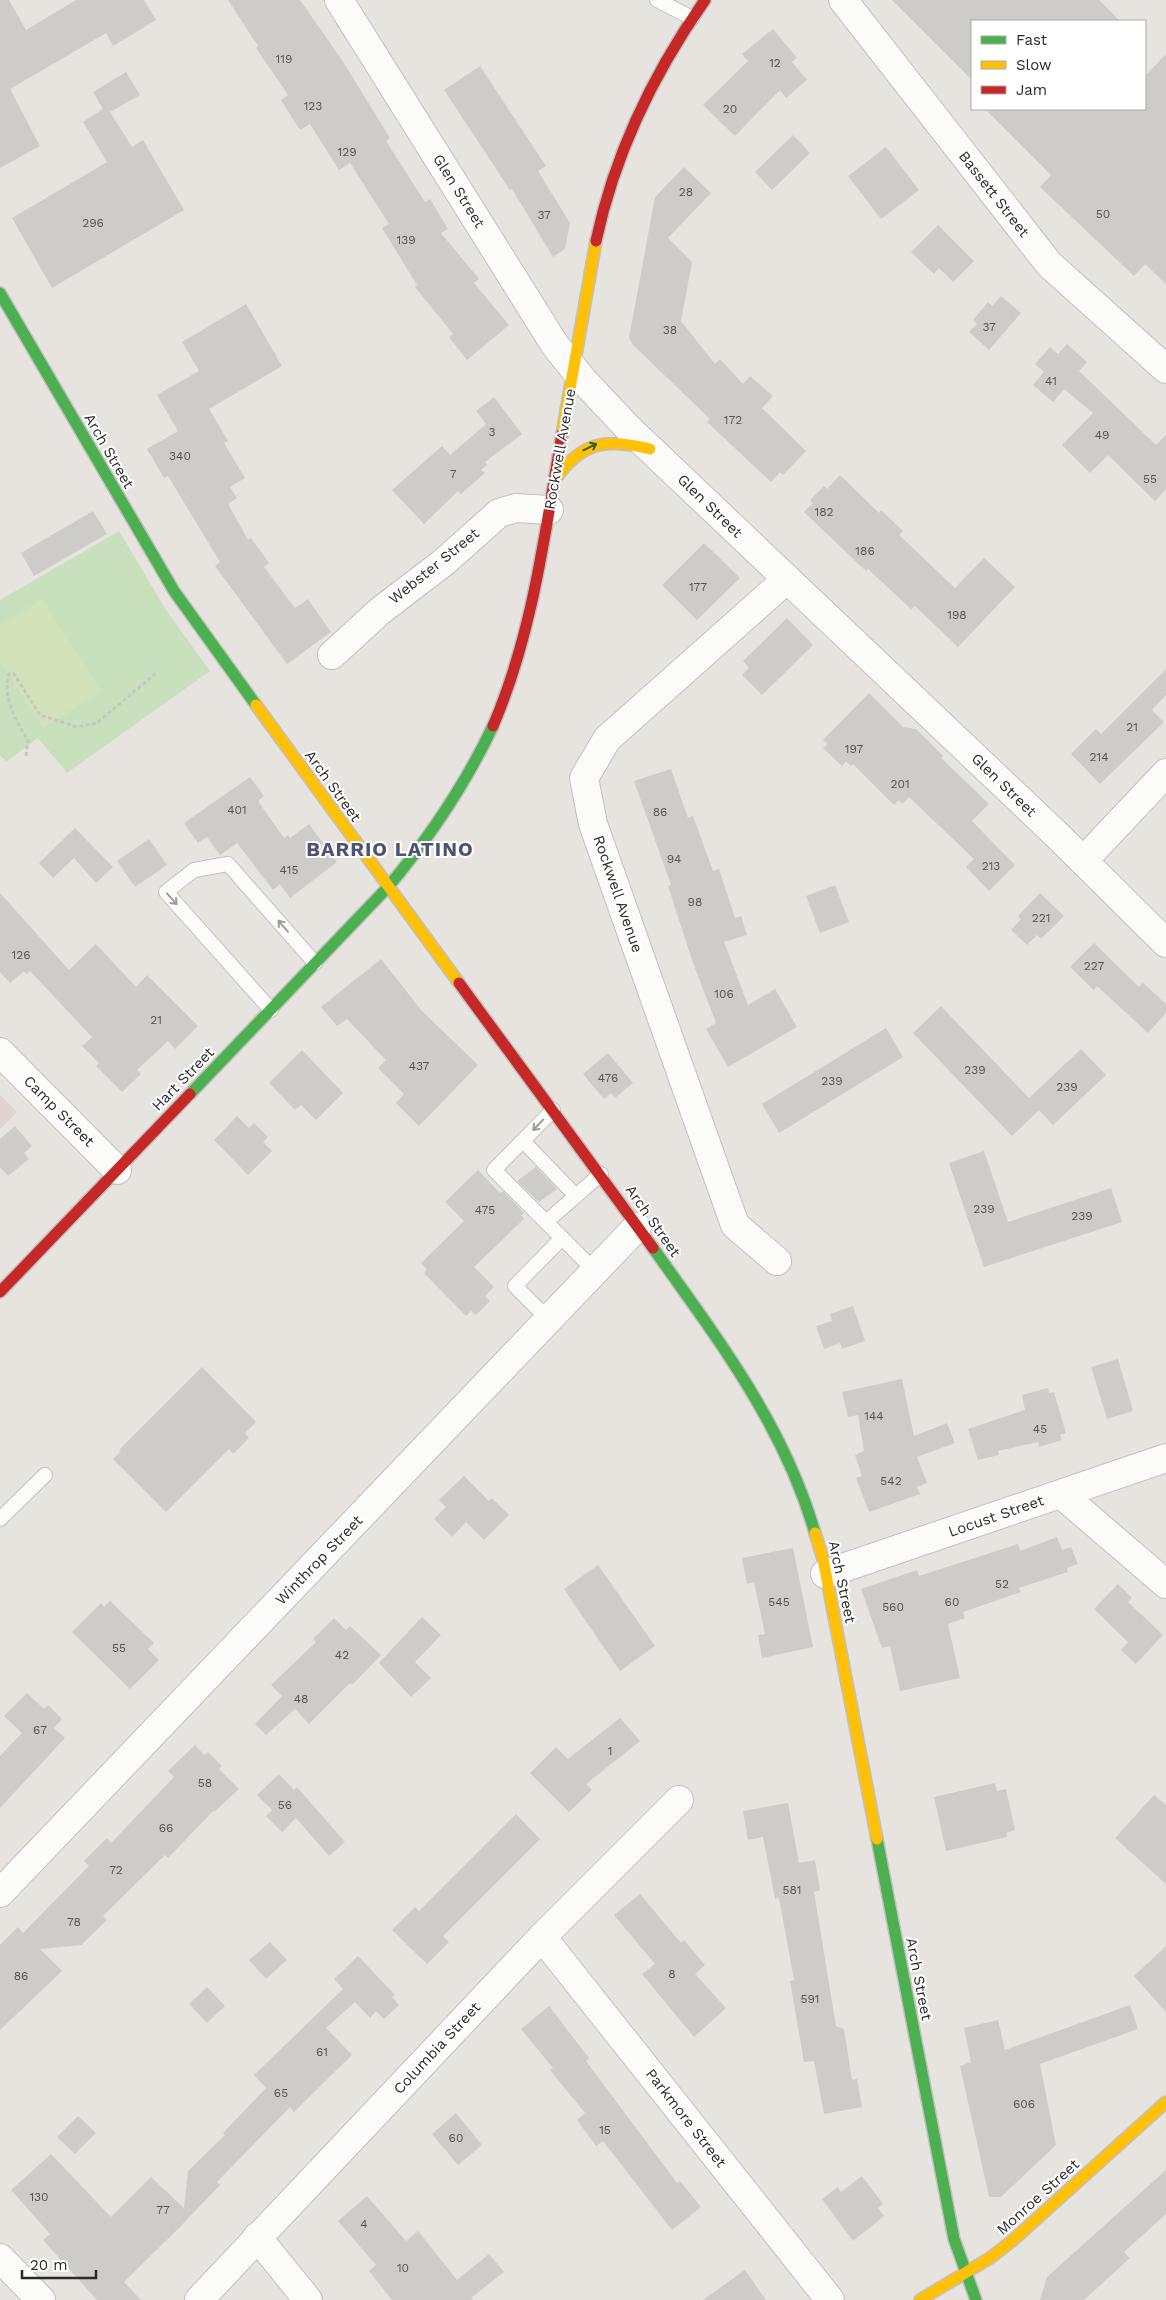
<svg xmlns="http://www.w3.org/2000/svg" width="1166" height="2300" font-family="'Work Sans',sans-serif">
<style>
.medical{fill:#e0d4d2}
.green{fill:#c9e0bc}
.pitch{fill:#d2e3ba}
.building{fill:#ceccc9}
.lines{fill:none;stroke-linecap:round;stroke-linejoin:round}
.lane-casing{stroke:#c1c0c0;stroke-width:16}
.street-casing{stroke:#c1c0c0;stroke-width:30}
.fast-casing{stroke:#c1c0c0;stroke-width:14}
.slow-casing{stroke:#c1c0c0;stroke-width:14}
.jam-casing{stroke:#c1c0c0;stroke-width:14}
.path{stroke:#c6c6c5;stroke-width:3;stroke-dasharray:4 2.5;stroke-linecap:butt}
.lane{stroke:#fbfbfa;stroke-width:14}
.street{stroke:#fbfbfa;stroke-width:28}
.fast{stroke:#4caf50;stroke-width:11}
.slow{stroke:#ffc107;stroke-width:11}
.jam{stroke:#c62828;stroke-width:11}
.oneway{stroke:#385f39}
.oneway2{stroke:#9d9d9c}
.labels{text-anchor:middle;stroke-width:4;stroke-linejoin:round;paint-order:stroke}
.number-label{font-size:12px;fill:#545352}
.street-label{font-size:15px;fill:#2a2a2a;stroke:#fff}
.district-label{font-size:20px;font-weight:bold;letter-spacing:1px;fill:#4e5376;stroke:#fff}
</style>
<rect width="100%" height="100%" fill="#e7e4e0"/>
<path class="medical" d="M0 1095 17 1112 0 1129Z"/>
<path class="green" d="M119 531 166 610 210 671 67 773 38 738 6 762 0 755V600Z"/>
<path class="pitch" d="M42 599 101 691 43 728 0 661V626Z"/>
<g class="building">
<path d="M0 0H9L26 30 76 0H144L156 20 113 46 106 33 10 89 40 146 0 168Z"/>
<path d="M228 0H300L342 60 390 138 386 141 425 202 430 199 448 229 441 233 479 279 474 283 509 325 467 360 449 337 453 334 415 287 417 285 382 228 389 224 350 163 339 170 310 124 300 130 281 100 288 95 256 48 258 46Z"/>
<path d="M892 0H1099L1120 21H972V80Z"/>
<path d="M773 29 797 58 792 62 807 80 786 98 780 90 735 136 703 105 748 61 742 54Z"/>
<path d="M1166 54V284L1145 264 1134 276 1040 187 1051 175 985 109H1145V76Z"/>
<path d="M480 66 546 166 538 171 570 223 565 249 553 257 512 189 510 190 444 90Z"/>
<path d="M126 72 140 95 110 112 132 147 143 140 184 210 52 288 12 218 107 162 83 122 103 109 93 92Z"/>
<path d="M793 135 810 153 772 190 755 172Z"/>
<path d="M886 147 919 190 881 219 848 176Z"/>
<path d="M684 167 711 193 668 238 692 262 681 321 715 364 720 359 743 384 750 376 773 396 762 408 806 451 783 475 780 472 771 482 707 422 710 419 634 346 629 338 655 197Z"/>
<path d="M938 225 974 261 953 282 939 268 934 274 911 252Z"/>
<path d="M1001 296 1021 313 989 350 969 332 977 324 973 320 988 302 992 306Z"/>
<path d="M246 304 282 366 209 409 228 441 224 443 245 478 230 487 237 498 228 504 248 540 251 538 269 563 264 567 295 608 308 599 331 632 287 664 215 566 220 562 168 476 164 478 147 449 178 431 157 395 199 371 182 342Z"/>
<path d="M1067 344 1087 362 1079 371 1156 445 1166 435V489L1155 501 1108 455 1090 473 1062 445 1093 413 1064 389 1053 402 1033 385 1044 372 1035 364 1050 347 1058 354Z"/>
<path d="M494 397 522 434 485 462 487 465 481 470 485 473 461 494 458 491 424 524 392 490 442 446 450 455 486 424 476 411Z"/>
<path d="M840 475 879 513 881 510 903 531 899 535 955 588 984 558 1015 587 958 647 915 606 911 609 868 569 866 571 804 512 813 503 810 500 824 486 827 489Z"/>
<path d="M93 511 107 534 34 576 21 553Z"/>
<path d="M704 543 740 578 697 620 662 585Z"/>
<path d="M787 618 813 645 762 695 742 675 749 668 743 661Z"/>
<path d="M1166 669V695L1152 710 1164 722 1100 784 1071 754 1096 729 1101 734Z"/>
<path d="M869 693 903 727 916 729 943 756 941 758 989 804 972 821 1015 865 989 891 966 867 974 859 909 797 902 804 899 800 894 805 853 764 851 766 846 761 842 766 823 748 828 744 823 740Z"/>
<path d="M671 769 688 818 693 816 713 871 719 869 735 918 741 916 747 935 724 942 748 1005 775 989 797 1027 728 1067 706 1029 716 1023 692 960 668 886 671 885 634 781Z"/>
<path d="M250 777 264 796 258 801 284 838 288 835 290 838 309 824 337 862 290 898 280 884 273 890 237 843 220 855 207 837 198 843 184 823Z"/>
<path d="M75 828 113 867 96 883 74 858 53 878 39 863Z"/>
<path d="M149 839 167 865 135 887 117 861Z"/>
<path d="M835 885 849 922 820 933 806 896Z"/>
<path d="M0 893 69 970 96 944 136 987 147 975 198 1026 175 1049 168 1041 137 1070 141 1074 122 1092 96 1066 99 1063 82 1046 92 1037 30 971 27 974 24 971 10 983 0 972Z"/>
<path d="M1040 893 1064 916 1041 939 1037 935 1027 945 1011 930 1021 919 1018 916Z"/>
<path d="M1094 943 1139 987 1143 983 1166 1004V1013L1148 1033 1097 986 1094 990 1070 967Z"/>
<path d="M381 959 422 1011 478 1065 419 1126 396 1103 404 1094 378 1068 386 1060 347 1019 337 1026 321 1007Z"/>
<path d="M941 1006 1029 1098 1081 1049 1106 1075 1053 1125 1039 1110 1012 1136 913 1033Z"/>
<path d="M886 1028 903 1057 779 1133 762 1104Z"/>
<path d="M302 1050 343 1093 316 1120 301 1105 295 1110 269 1083Z"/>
<path d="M608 1053 633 1083 615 1098 611 1093 604 1099 583 1074Z"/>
<path d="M237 1116 249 1128 254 1123 268 1137 263 1142 272 1151 248 1175 214 1140Z"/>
<path d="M15 1126 32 1146 24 1153 29 1159 8 1176 0 1167V1139Z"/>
<path d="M984 1151 1008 1222 1111 1188 1122 1222 984 1267 949 1163Z"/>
<path d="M536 1167 557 1189 539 1202 517 1181Z"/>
<path d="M478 1170 500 1193 503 1191 524 1213 521 1215 524 1219 474 1267 494 1287 485 1296 490 1301 476 1315 471 1311 466 1316 424 1273 427 1270 421 1263 464 1221 445 1202Z"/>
<path d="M853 1306 865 1341 842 1349 840 1343 824 1349 816 1326 832 1321 830 1314Z"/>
<path d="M1118 1359 1133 1411 1107 1419 1091 1367Z"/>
<path d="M202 1367 256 1422 245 1433 249 1438 233 1454 229 1449 166 1512 113 1459 121 1451 119 1450Z"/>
<path d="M902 1379 914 1436 947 1423 955 1443 917 1457 927 1483 917 1487 920 1494 869 1512 856 1478 862 1476 855 1455 864 1451 858 1415 848 1417 842 1392Z"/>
<path d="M1048 1388 1049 1393 1054 1392 1066 1433 1060 1435 1062 1440 1039 1447 1038 1442 998 1451 999 1455 978 1460 968 1429 1025 1410 1022 1395Z"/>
<path d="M464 1476 489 1501 492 1498 509 1515 484 1540 466 1522 452 1537 434 1519 446 1507 439 1500Z"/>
<path d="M1057 1537 1062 1550 1071 1547 1078 1564 1067 1568 1068 1572 1019 1588 1021 1592 963 1612 965 1618 948 1624 960 1678 900 1691 890 1646 882 1648 861 1589 917 1570 919 1576 1018 1544 1020 1551Z"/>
<path d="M793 1548 813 1647 762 1658 758 1635 765 1634 754 1582 747 1584 742 1558Z"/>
<path d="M598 1565 655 1646 620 1671 564 1589Z"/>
<path d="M1118 1584 1132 1598 1128 1602 1163 1635 1136 1664 1121 1650 1128 1642 1094 1609Z"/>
<path d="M110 1601 154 1643 148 1649 159 1660 130 1689 72 1632 101 1603 104 1607Z"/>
<path d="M422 1617 441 1635 415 1662 431 1678 411 1697 379 1663Z"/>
<path d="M334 1618 346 1630 350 1626 381 1655 352 1685 350 1683 309 1724 295 1709 266 1735 255 1724 282 1696 271 1685 316 1642 313 1639Z"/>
<path d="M27 1693 44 1709 48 1705 62 1719 54 1728 65 1738 0 1808V1756L22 1733 4 1716Z"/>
<path d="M620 1718 640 1741 586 1784 592 1790 569 1812 530 1773 556 1747 568 1759Z"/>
<path d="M195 1745 204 1755 208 1752 222 1766 219 1769 239 1789 214 1812 213 1811 168 1858 165 1855 103 1916 107 1920 81 1945 40 1949 62 1971 0 2030V1945L18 1927 23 1933 89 1866 84 1861 107 1838 111 1843 174 1777 168 1771Z"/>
<path d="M279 1774 294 1790 297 1787 345 1842 329 1856 296 1818 282 1832 266 1816 272 1810 257 1795Z"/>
<path d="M995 1783 997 1791 1006 1789 1015 1830 1006 1833 1007 1837 946 1851 934 1797Z"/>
<path d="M1154 1795 1166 1805V1884L1115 1838Z"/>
<path d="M788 1803 799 1863 815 1860 820 1890 814 1892 836 2026 844 2029 852 2080 857 2079 862 2107 824 2114 814 2061 804 2062 790 1981 794 1980 779 1898 775 1899 763 1837 748 1840 743 1811Z"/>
<path d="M516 1814 540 1839 443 1936 449 1942 427 1964 392 1930 415 1907 419 1911Z"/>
<path d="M640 1894 681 1943 684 1940 705 1965 695 1974 726 2008 694 2037 642 1974 655 1964 614 1915Z"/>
<path d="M270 1942 287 1960 266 1979 249 1960Z"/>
<path d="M1166 1946V2012L1134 1976Z"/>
<path d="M358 1956 395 1995 392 1997 399 2005 384 2019 376 2011 370 2018 355 2002 326 2028 352 2055 294 2112 290 2107 217 2182 220 2185 180 2227 124 2282 141 2300H97L43 2240 50 2234 11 2190 51 2154 111 2217 151 2177 184 2208 188 2171 225 2135 223 2133 266 2088 254 2075 343 1989 334 1979Z"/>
<path d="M207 1987 225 2006 207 2023 189 2004Z"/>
<path d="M1130 2005 1138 2029 1040 2064 1056 2145 1001 2197H989L960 2066 971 2062 964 2028 998 2020 1005 2050Z"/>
<path d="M549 2006 589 2058 586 2061 677 2183 680 2181 701 2207 672 2230 603 2141 596 2146 577 2120 585 2113 550 2070 553 2068 521 2029Z"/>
<path d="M456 2113 482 2145 458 2165 432 2134Z"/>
<path d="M78 2116 96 2133 75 2154 57 2137Z"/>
<path d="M1166 2170V2214L1124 2252 1130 2258 1084 2300H1040L1047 2277Z"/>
<path d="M862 2176 883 2204 878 2208 884 2216 853 2241 822 2199 838 2187 841 2192Z"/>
<path d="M367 2196 406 2241 418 2231 457 2280 489 2254 504 2272 471 2298 473 2300H392L369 2271 376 2265 338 2221Z"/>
<path d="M745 2270 766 2300H703Z"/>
</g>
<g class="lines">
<g class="lane-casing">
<g id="lane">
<path d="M657 0 692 18"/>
<path d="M271 1010 166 892 194 870 228 864 315 963"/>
<path d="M553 1110 494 1170 595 1271"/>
<path d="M523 1141 576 1196"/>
<path d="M546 1222 601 1174"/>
<path d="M548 1319 515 1286 562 1238"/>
<path d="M0 1519 45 1475"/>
</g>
</g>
<g class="street-casing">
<g id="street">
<path d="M339 0 555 345 582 379 629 429 1058 836 1166 943"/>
<path d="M843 0 1049 264 1166 369"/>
<path d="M332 655 380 611 444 562 499 513 516 508 549 510"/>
<path d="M1083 861 1166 773"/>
<path d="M0 1052 117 1170"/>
<path d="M777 1261 735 1225 593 824 584 778 607 739 787 579"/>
<path d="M1061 1494 1166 1584"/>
<path d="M825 1574 1166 1458"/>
<path d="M0 1893 637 1227"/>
<path d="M542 1937 830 2300"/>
<path d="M257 2237 308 2300"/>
<path d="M0 2258 41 2300"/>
<path d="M199 2300 542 1937 679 1800"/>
</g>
</g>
<g class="fast-casing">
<g id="fast">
<path d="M0 293 174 591 256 705"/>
<path d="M190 1094 388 887C430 837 465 785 493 726"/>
<path d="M653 1248C717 1338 784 1425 815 1533"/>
<path d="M877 1839 954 2239 976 2300"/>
</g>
</g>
<g class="slow-casing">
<g id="slow">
<path d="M562 434 596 241"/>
<path d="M555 479C583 441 606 438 650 449"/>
<path d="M256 705 459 983"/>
<path d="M815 1533 823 1559 877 1839"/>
<path d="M920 2300 990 2258 1012 2241 1166 2102"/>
</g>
</g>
<g class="jam-casing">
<g id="jam">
<path d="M596 241C615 152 653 74 705 0"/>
<path d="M493 726C533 633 545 532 562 434"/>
<path d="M459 983 653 1248"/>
<path d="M0 1292 190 1094"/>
</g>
</g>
<path class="path" d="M26 756 28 740C17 724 0 692 10 673L14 674 40 715 77 727 97 723 156 673"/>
<use href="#lane" class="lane"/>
<use href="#street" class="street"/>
<use href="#fast" class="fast"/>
<use href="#slow" class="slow"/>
<use href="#jam" class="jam"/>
</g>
<defs><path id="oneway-shaft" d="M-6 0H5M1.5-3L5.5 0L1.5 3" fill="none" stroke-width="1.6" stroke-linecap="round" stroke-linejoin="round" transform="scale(1.25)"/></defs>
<use class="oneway" href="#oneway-shaft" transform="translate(590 447) rotate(-26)"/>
<g class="oneway2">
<use href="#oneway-shaft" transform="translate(172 899) rotate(48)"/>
<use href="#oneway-shaft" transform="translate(283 926) rotate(-131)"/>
<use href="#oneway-shaft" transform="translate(538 1125) rotate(134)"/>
</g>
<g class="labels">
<g class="number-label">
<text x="284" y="63">119</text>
<text x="775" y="67">12</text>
<text x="313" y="110">123</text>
<text x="730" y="113">20</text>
<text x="347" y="156">129</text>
<text x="686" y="196">28</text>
<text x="1103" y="218">50</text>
<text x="544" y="219">37</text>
<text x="93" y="227">296</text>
<text x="406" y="244">139</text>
<text x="989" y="331">37</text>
<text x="670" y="334">38</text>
<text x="1051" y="385">41</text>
<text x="733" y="424">172</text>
<text x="492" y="436">3</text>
<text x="1102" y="439">49</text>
<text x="180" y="460">340</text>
<text x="453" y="478">7</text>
<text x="1150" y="483">55</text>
<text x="824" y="516">182</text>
<text x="865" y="555">186</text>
<text x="698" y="591">177</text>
<text x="957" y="619">198</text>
<text x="1132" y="731">21</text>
<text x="854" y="753">197</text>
<text x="1099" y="761">214</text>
<text x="900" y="788">201</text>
<text x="237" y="814">401</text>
<text x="660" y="816">86</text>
<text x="674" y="863">94</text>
<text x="991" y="870">213</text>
<text x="289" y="874">415</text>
<text x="695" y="906">98</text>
<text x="1041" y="922">221</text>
<text x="21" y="959">126</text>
<text x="1094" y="970">227</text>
<text x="724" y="998">106</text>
<text x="156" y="1024">21</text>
<text x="419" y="1070">437</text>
<text x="975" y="1074">239</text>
<text x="608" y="1082">476</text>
<text x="832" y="1085">239</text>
<text x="1067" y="1091">239</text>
<text x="984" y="1213">239</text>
<text x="485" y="1214">475</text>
<text x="1082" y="1220">239</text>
<text x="874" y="1420">144</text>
<text x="1040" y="1433">45</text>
<text x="891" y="1485">542</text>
<text x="1002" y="1588">52</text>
<text x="779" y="1606">545</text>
<text x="952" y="1606">60</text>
<text x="893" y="1611">560</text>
<text x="119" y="1652">55</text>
<text x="342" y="1659">42</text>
<text x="301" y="1703">48</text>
<text x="40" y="1734">67</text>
<text x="610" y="1755">1</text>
<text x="205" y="1787">58</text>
<text x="285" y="1809">56</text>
<text x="166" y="1832">66</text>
<text x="116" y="1874">72</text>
<text x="792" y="1894">581</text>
<text x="74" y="1926">78</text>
<text x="672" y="1978">8</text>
<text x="21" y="1980">86</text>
<text x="810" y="2003">591</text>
<text x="322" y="2056">61</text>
<text x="281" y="2097">65</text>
<text x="1024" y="2108">606</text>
<text x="605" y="2134">15</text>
<text x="456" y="2142">60</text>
<text x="39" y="2201">130</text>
<text x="163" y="2214">77</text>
<text x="364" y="2228">4</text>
<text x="403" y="2272">10</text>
</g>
<g class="street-label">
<text transform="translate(459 191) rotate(58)" y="5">Glen Street</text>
<text transform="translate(994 194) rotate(52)" y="5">Bassett Street</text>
<text transform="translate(560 449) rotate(-80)" y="5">Rockwell Avenue</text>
<text transform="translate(109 451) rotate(60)" y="5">Arch Street</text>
<text transform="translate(710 506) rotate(44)" y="5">Glen Street</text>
<text transform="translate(434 566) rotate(-39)" y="5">Webster Street</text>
<text transform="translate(1004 785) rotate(44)" y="5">Glen Street</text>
<text transform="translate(333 786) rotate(54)" y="5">Arch Street</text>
<text transform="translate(618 894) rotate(71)" y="5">Rockwell Avenue</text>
<text transform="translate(183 1079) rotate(-46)" y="5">Hart Street</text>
<text transform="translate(59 1111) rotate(45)" y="5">Camp Street</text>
<text transform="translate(653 1221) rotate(55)" y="5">Arch Street</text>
<text transform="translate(996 1516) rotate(-19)" y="5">Locust Street</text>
<text transform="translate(319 1560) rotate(-46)" y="5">Winthrop Street</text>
<text transform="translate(842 1582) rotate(78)" y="5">Arch Street</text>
<text transform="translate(919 1979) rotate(79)" y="5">Arch Street</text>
<text transform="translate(437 2048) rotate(-47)" y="5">Columbia Street</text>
<text transform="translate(686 2118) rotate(52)" y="5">Parkmore Street</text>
<text transform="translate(1038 2197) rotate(-42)" y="5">Monroe Street</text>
</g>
<g class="district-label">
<text x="390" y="856">BARRIO LATINO</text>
</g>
</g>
<rect x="971" y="20" width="175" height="90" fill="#ffffff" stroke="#aaaaaa"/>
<rect x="981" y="36" width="25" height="8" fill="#4caf50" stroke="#aaaaaa"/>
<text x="1016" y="45" font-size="15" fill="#2a2a2a">Fast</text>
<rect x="981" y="61" width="25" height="8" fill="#ffc107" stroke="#aaaaaa"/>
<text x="1016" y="70" font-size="15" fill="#2a2a2a">Slow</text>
<rect x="981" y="86" width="25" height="8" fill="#c62828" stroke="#aaaaaa"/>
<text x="1016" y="95" font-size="15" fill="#2a2a2a">Jam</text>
<path d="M22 2270v8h74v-8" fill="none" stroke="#2a2a2a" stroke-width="2.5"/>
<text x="30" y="2270" font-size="15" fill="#2a2a2a" stroke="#ffffff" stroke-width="4" paint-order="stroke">20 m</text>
</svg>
